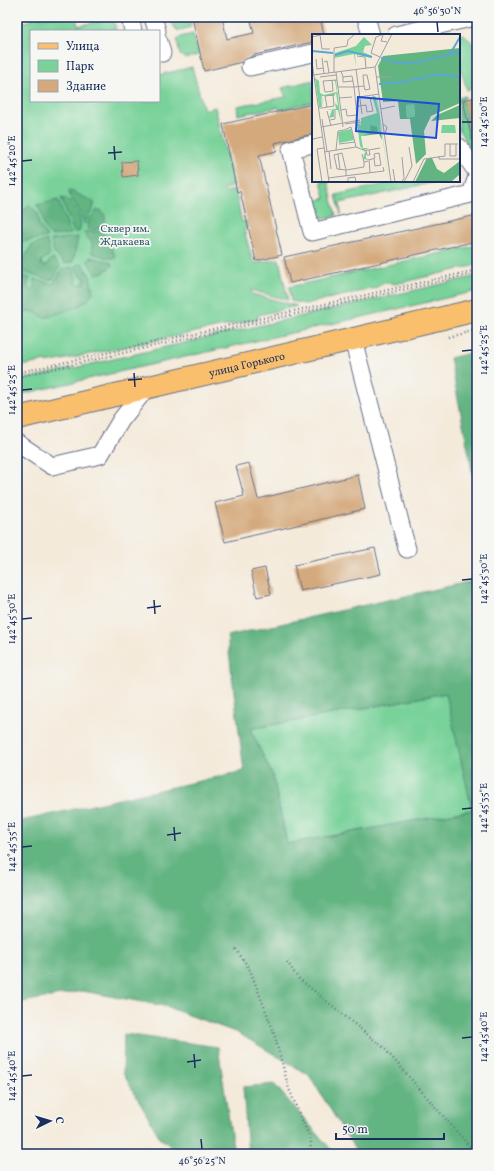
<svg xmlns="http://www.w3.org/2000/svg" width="494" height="1171" font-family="Vollkorn,serif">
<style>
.green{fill:#78d299;stroke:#4a807c}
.forest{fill:#62b481;stroke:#3e7270;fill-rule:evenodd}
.building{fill:#d4a97c}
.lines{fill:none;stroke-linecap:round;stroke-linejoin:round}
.minor-casing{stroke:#677089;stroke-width:19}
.major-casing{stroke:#677089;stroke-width:24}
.path{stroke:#677089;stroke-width:2.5;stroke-dasharray:1 3;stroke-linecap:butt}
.minor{stroke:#fff;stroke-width:17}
.major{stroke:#f9bf6d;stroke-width:22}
.ticks{fill:none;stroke:#1b2f5e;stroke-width:1.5}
.labels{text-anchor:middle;stroke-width:3.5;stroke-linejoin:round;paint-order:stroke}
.park-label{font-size:11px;fill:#32586d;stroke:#f6f6f2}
.street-label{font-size:11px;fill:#1b2f5e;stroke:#f6f6f2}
.inset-river{fill:none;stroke:#58a8d3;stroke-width:2}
.inset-road{fill:none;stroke:#9d9fa8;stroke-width:1}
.view{fill:#1d4ed8;fill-opacity:0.15;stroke:#1d4ed8;stroke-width:2}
.inset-edge{fill:none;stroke:#1b2f5e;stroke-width:2}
.neatline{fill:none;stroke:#1b2f5e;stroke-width:1.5}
.ticks-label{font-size:10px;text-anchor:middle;fill:#1b2f5e}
</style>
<rect width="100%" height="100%" fill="#f6f6f2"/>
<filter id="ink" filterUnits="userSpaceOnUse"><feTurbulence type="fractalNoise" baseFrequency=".025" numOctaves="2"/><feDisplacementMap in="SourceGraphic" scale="8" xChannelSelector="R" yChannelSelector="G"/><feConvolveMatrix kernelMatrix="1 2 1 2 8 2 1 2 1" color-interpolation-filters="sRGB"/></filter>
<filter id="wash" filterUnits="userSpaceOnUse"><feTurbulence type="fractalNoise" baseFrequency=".012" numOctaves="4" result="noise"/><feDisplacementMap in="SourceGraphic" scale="16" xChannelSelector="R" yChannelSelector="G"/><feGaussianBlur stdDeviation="0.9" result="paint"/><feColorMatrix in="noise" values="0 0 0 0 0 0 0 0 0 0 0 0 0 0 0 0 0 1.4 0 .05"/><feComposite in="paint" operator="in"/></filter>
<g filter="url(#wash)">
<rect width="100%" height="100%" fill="#f4eada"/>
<g class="green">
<path d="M32 17H76L78 26 113 18 116 30 31 31V101H159V75L192 67 204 110 215 107 234 186 224 189 225 192 235 190 242 222 246 221 247 228 244 229 252 259 256 263 279 259 288 300 251 290 252 294 297 306 258 315V319L47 363 46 361 17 367V24L32 20Z"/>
<path d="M171 17H189L191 27 178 31 174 27Z"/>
<path d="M193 34 199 55 185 58 180 55 177 41 180 37Z"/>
<path d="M464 34 477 48V57L472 58 477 76V87L467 90 459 63V35Z"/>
<path d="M313 80V102L279 110 278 107 238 115 237 106 286 97 282 88Z"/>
<path d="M465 96V98L462 99 471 139H477V160L459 130V98Z"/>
<path d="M321 181H328L336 216 324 218 318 215 314 201 325 198Z"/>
<path d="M399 181H440L340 203 341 215 336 195Z"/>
<path d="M477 245V265L395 284C388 282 381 283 376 288L305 304 291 301 289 287Z"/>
<path d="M477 276V291L17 395V381Z"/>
<path d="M446 693 473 810 287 844 273 776 250 729Z"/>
</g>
<g class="forest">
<path d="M69 190 94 202V207L84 224C83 212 68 198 69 190Z"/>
<path d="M61 198 68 200C76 209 84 220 79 232H74Z"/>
<path d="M58 200 71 234 51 236C38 224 47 214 36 205Z"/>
<path d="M29 205 38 213 39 225 47 237 22 242 17 239C17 228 19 212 29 205Z"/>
<path d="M97 210H101L105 216V224L96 229H87L89 220Z"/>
<path d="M101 231 105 235 116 258H107L92 253V243L83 232Z"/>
<path d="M78 237 73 262 65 264 54 253 51 240Z"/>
<path d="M47 240 50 255 42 260 41 265 46 266 52 258 60 266 53 279 49 280 24 272 20 267 31 246Z"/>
<path d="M90 257 111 262 112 266 104 272 95 274 87 260Z"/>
<path d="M82 263 90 276 93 292 88 300 77 307 45 318 32 311 17 313V271L21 275 30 278 27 287 31 290 35 288 34 279 53 284 62 269 72 267 76 276 75 283 80 285 84 283 85 278 79 275 75 266Z"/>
<path d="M477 351V495L450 358Z"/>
<path d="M477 580V1154H358L309 1075 238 1033 164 1006 83 991 17 1003V822L244 771 227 636ZM446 693 472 810 287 844 273 776 250 729Z"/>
<path d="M124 1034 218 1047 234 1154H180L160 1138 123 1073Z"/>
<path d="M274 1084 335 1154H248L243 1087Z"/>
</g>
<g id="blocks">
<g class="building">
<path d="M192 17H222L227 39 254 33 251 21 269 17H320L324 35H313V42L254 55 242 62 204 71Z"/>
<path d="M477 97V140H472L463 100Z"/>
<path d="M313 104V134L275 143 277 151 259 155 282 255 256 261 240 191 237 192 223 124Z"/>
<path d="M137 161 138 175 123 177 122 162Z"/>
<path d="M477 215V241L290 283 284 257Z"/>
<path d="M249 463 258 499 358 475 365 509 225 542 215 503 244 496 236 466Z"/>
<path d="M375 548 381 574 300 591 294 565Z"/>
<path d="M265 568 271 594 257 597 251 571Z"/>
</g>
</g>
</g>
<g filter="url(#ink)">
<use href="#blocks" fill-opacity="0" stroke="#677089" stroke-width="1"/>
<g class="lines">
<g class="minor-casing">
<g id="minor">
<path d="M130 17 133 31"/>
<path d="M153 17 157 31"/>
<path d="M366 17 371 35"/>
<path d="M396 35 475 17"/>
<path d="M159 42 162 53"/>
<path d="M250 67 313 53"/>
<path d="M313 144 291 149 312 232 471 194 477 177"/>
<path d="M459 147 477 172"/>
<path d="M353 339 407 549"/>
<path d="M17 443 52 466 100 455 121 420 147 387"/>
</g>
</g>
<g class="major-casing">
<g id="major">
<path id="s1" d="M17 418 477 310"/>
</g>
</g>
<g class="path">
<path d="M448 337 477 330"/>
<path d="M17 373 477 270"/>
<path d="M17 377 477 273"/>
<path d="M236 949 250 970 273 1030 289 1089 311 1141 310 1154"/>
<path d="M287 962 298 978 384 1048 476 1154"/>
</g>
<use href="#minor" class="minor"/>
<use href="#major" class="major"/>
</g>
</g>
<path class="ticks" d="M437 22 438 32M462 122H472M114 146 115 160M108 153 122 152M22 161 32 160M462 351 472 350M134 373 135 387M128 380 142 379M22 390 32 389M462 580 472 579M154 600 155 614M147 608 161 606M22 619 32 618M462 809 472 808M174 827 175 841M167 835 181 833M22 847 32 846M462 1038 472 1037M194 1054 195 1068M187 1062 201 1060M22 1076 32 1075M201 1139 202 1149"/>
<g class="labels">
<g class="park-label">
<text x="125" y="232">Сквер им.<tspan x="125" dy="13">Ждакаева</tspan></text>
</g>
<g class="street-label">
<text dy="4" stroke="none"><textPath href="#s1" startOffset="236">улица Горького</textPath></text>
</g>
</g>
<g transform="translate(312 34)">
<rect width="148" height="148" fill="#f4eada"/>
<path d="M52 3 60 11 53 12 51 18 60 22V24L43 20 44 33 42 20 22 24 23 19 44 12ZM3 44 7 47 8 59 12 61 25 58 23 47H21L24 46 29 88 26 76H22V83L17 84 20 76H14L24 75 23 69 26 72 24 59 22 62H10L11 72 9 60 10 73H7ZM60 61 64 63 67 81 65 61 77 148 68 86 69 99 49 102 51 114H57L52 116 54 119V124L57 126 51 125 53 118 48 112 45 89 49 91V84L65 79ZM102 69 103 82 95 84 94 71ZM130 91H143L144 99H129ZM39 95 42 106 27 109 26 98Z" fill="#78d299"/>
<path d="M148 14V69L119 82 112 97 114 120 104 130 98 85H88L86 67 71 68 66 32 71 22ZM102 70 103 82 95 84 94 71ZM148 71V84L119 87 125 81ZM58 91 65 93 66 99 69 97 70 106 67 100 50 102 59 98ZM115 124H120L125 135 132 139 148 127 147 141 139 148H103Z" fill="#62b481" fill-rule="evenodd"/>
<path class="inset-river" d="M0 17 21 19M138 20 148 3M23 21 36 17 60 23M69 24 81 28 103 29 148 18M67 50 90 48 128 40 148 43"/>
<path class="inset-road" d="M71 1 69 7 75 8M0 3 8 1 10 15H18M45 22 53 23 54 34M68 23 59 19 64 3 72 0M10 24 12 40M4 25 5 35 11 34M0 28 17 148M12 28 15 27 17 39M44 35 50 80M29 37 31 43 40 42 42 53 52 52 51 41H55L58 55 53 56 52 52M22 38V14L35 12 36 6 43 0M24 38 31 93M1 41 63 33M8 43 24 41M31 43V48L41 47M65 43H81M20 46 21 57 13 58 11 47 25 46M26 53H42L44 72M47 63 67 60M27 64 40 63M7 74H10L22 72 21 61 13 62 15 73M69 75 83 72M29 76 34 75 35 82 45 81 44 73 47 72 54 71 55 78 61 77 58 64M15 77 19 92M10 85 15 117M18 86 23 85V76M33 90 48 88V90M71 90 75 93 73 100M9 93 48 86M32 96 39 93 44 113M0 108 1 105 10 103M27 110 43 108M138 110V122H144V110M24 116 26 97 32 96M57 116 58 121H55L54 116H57L68 114M17 117 19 135M12 118 44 113 54 117M26 120 28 136M50 120 52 128 56 127M127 122V125H148M57 125 58 139M57 126 63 124 62 120 67 119 69 131 63 132 62 125M81 135 83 148M34 142V136L25 135 22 121 30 119 34 136 52 133V128M16 144 72 137 71 133M10 148 5 115 12 114M36 148V144L43 143 44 148M79 148 63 33 80 0M90 148 92 144 90 123M92 148 100 132 97 113M101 148 112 125 133 122V110H146"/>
<path class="view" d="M46 63 127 70 124 104 44 97Z"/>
<rect width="148" height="148" class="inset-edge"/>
</g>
<rect width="494" height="1171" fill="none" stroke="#f6f6f2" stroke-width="44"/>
<rect x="30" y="30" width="130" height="72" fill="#f6f6f2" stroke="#9ea6b7"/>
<rect x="38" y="43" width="20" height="6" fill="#f9bf6d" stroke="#9ea6b7"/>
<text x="66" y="50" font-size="12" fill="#1b2f5e">Улица</text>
<rect x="38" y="60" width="20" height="12" fill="#78d299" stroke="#9ea6b7"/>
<text x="66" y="70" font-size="12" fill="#1b2f5e">Парк</text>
<rect x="38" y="80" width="20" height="12" fill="#d4a97c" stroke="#9ea6b7"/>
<text x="66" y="90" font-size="12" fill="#1b2f5e">Здание</text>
<g transform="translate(50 1121) rotate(85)" stroke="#f6f6f2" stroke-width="3" paint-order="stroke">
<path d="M0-3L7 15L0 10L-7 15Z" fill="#1b2f5e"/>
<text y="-6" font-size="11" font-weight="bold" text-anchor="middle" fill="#1b2f5e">С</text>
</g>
<path d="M336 1133v6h108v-6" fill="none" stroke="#1b2f5e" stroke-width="2"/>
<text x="342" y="1133" font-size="12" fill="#1b2f5e" stroke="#f6f6f2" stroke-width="3" paint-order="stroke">50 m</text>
<rect x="22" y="22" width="450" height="1127" class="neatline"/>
<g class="ticks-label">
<text x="437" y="14">46°56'30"N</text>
<text transform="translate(483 122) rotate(-90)" y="4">142°45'20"E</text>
<text transform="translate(11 161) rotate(-90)" y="4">142°45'20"E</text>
<text transform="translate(483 350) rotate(-90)" y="4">142°45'25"E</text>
<text transform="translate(11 390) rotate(-90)" y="4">142°45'25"E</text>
<text transform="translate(483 579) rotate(-90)" y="4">142°45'30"E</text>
<text transform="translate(11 619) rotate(-90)" y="4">142°45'30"E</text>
<text transform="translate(483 808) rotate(-90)" y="4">142°45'35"E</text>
<text transform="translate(11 847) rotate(-90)" y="4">142°45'35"E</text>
<text transform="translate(483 1037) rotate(-90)" y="4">142°45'40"E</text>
<text transform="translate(11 1076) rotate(-90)" y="4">142°45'40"E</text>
<text x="202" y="1164">46°56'25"N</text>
</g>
</svg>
